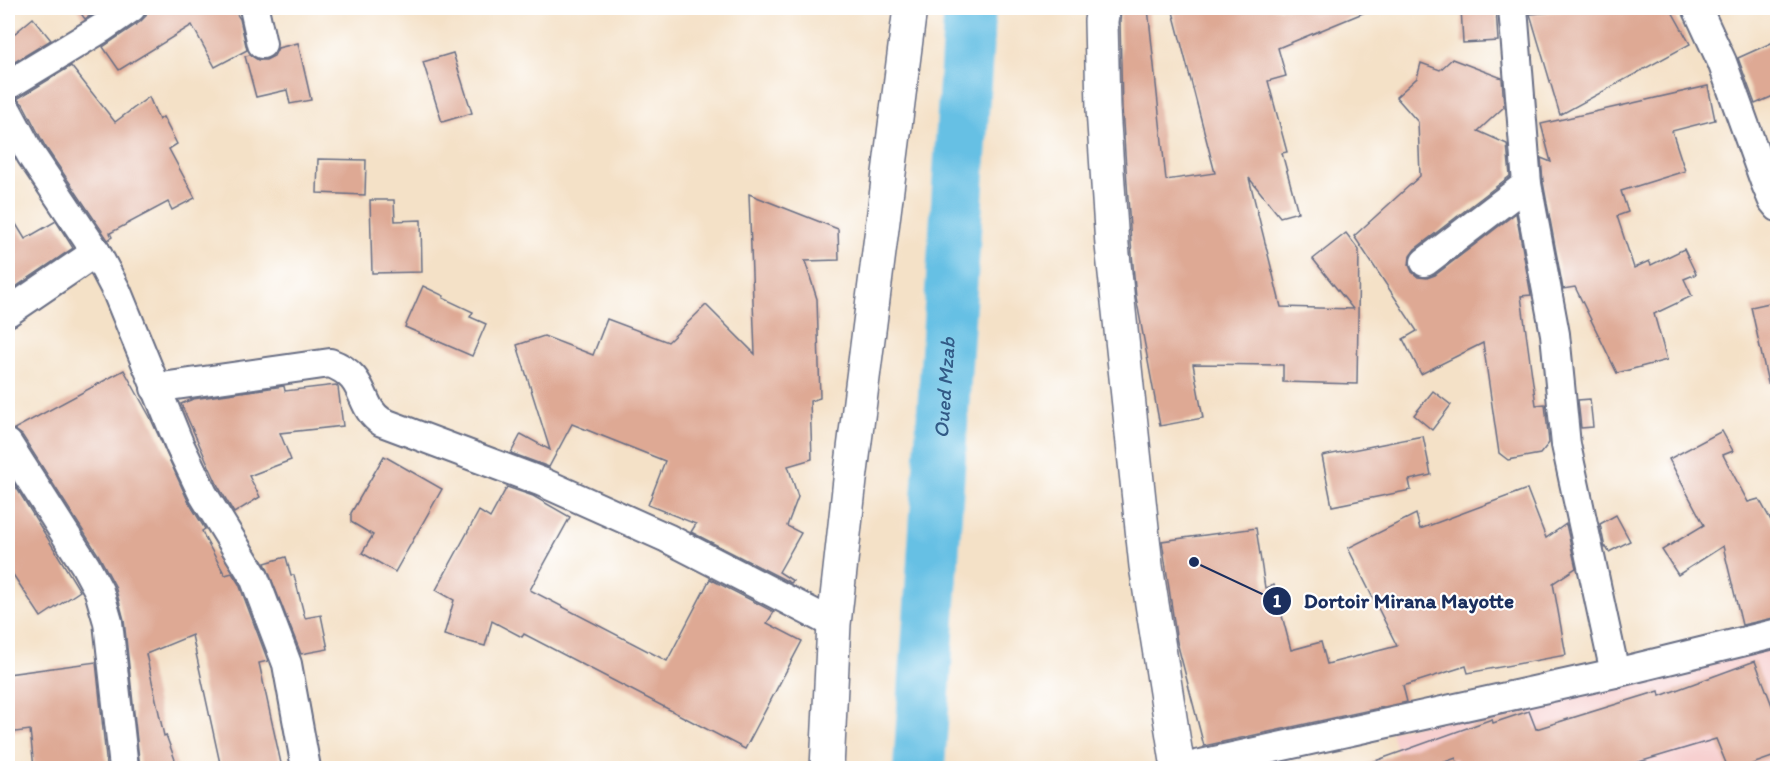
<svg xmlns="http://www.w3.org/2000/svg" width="1785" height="776" font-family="Itim,sans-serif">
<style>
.built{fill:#f7d0d0}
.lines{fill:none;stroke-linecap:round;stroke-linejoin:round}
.river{stroke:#66c0e4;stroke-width:52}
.building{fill:#dea994}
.minor-casing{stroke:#676d83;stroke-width:32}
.secondary-casing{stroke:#676d83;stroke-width:36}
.minor{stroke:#fff;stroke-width:28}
.secondary{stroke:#fff;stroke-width:33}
.labels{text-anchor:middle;stroke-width:4.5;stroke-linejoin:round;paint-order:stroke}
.water-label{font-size:21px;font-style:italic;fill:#325a86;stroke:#fff}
.leader{fill:none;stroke:#1b2f5e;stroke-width:2}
.callout-dot{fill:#1b2f5e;stroke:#fff;stroke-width:2}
.mark-label{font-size:18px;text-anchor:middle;font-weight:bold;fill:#fff}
.callout-label{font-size:21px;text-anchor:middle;font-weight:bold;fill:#1b2f5e;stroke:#fff;stroke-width:4.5;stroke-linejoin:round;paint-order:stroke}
</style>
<rect width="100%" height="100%" fill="#fff"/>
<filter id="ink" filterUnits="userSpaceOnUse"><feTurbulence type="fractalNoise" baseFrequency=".0167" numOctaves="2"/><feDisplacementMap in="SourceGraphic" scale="12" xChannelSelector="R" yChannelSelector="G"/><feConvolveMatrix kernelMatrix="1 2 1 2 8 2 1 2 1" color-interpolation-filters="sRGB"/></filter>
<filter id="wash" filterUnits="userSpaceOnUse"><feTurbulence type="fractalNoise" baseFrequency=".008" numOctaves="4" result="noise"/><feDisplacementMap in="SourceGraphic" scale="24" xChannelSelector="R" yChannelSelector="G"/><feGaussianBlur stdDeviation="1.35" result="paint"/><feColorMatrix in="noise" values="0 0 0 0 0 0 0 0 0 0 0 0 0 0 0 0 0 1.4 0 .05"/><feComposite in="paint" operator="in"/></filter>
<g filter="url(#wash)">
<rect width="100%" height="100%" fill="#f4e1c7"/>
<path class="built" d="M1777 647V768H1400L1391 731Z"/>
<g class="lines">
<path class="river" id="s1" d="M919 768 970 8"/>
</g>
<g id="blocks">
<g class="building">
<path d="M77 8H103L85 19Z"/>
<path d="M147 8H233L240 19 247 50 215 67 192 25 119 70 103 47 140 22 146 16Z"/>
<path d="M1121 8H1148L1166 180 1215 173 1172 8H1375L1278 48 1286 76 1268 81 1287 152 1282 153 1298 212 1280 217 1249 178 1281 307 1353 309 1313 259 1346 233 1359 250 1357 384 1283 382V365L1193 364 1203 418 1160 426 1136 297 1131 243 1122 108 1120 22Z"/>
<path d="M1461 8H1496L1498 41 1463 43Z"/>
<path d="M1597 8H1670L1690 44 1560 115 1530 14Z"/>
<path d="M33 18 51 40 8 66V39Z"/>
<path d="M1778 40V94L1755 104 1738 58Z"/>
<path d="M298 43 311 100 290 104 287 90 256 97 245 56 250 55 258 60H266L274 56 278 48Z"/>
<path d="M453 53 472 113 442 122 423 62Z"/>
<path d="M1452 59 1502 78 1504 107 1478 131 1507 144 1510 176 1415 249 1410 256 1409 265 1412 272 1418 277 1427 278 1435 275 1516 213 1531 295 1521 296 1536 405 1545 404 1549 443 1540 454 1508 460 1499 453 1483 343 1421 374 1403 339 1417 331 1354 236 1420 176 1418 122 1396 97 1417 78 1421 63 1440 70Z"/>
<path d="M71 66 115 122 149 97 159 120 163 117 177 144 169 149 195 198 172 210 168 202 110 233 112 237 108 240 45 146 23 104 17 99Z"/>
<path d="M1708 86 1715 120 1672 131 1685 171 1621 191 1628 212 1617 216 1634 268 1649 261 1651 265 1684 249 1696 274 1684 279 1692 296 1654 314 1667 360 1617 373 1575 287 1563 289 1543 182 1541 158 1551 162 1541 124Z"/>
<path d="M318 159 366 160 365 195 317 193Z"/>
<path d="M749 194 838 229 839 260 805 261 817 299 820 398 810 401 812 459 788 466 798 497 787 526 801 533 779 572 793 581 791 583 691 532 696 524 648 505 665 461 572 424 549 467 511 453 521 434 550 450 517 345 544 336 593 355 607 319 668 342 706 305 755 354Z"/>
<path d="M370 200H394L395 221 421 220 422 272 372 273Z"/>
<path d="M8 211 25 239 56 221 73 248 8 292Z"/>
<path d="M423 286 444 296 443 298 473 312 470 317 486 324 472 356 405 327Z"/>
<path d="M1778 301V382L1768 383 1751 307Z"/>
<path d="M124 370 150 417 188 501 205 529 202 531 206 540 225 575 232 573 239 584 268 661 259 663 282 768H221L192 635 146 654 164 736 166 735 178 768H140L124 620 115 586 99 556 22 435 14 429Z"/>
<path d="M336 385 338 387 343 426 280 433 291 460 249 476 260 497 234 513 218 486 181 404 193 399 284 386 285 391Z"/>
<path d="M1433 391 1451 405 1432 430 1414 415Z"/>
<path d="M1590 399 1593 427 1581 428 1578 400Z"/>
<path d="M1722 431 1733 451 1723 455 1748 502 1759 499 1778 533V617L1742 625 1723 546 1678 575 1662 550 1704 525 1669 459Z"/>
<path d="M1423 436 1431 475 1409 480 1411 490 1332 506 1322 456Z"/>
<path d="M384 456 442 489 395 572 362 553 373 535 351 522V513Z"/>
<path d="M8 474 80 591 41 617 8 567Z"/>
<path d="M507 487 533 496 570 517 530 590 667 661 710 579 774 612 767 623 802 641 745 749 524 634 522 637 492 621 485 646 444 635 454 600 436 590 479 511 490 518Z"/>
<path d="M1527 489 1546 538 1566 524 1576 568 1553 583 1566 655 1468 673 1466 666 1403 686 1407 702 1204 746 1177 642 1162 541 1256 528 1265 588 1274 585 1291 650 1321 642 1327 664 1397 646 1348 548 1416 514 1420 529Z"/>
<path d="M1616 515 1630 541 1609 552 1606 547 1605 548 1600 524Z"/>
<path d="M286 557 291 575H294L305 618 321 615 328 649 301 654 265 563Z"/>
<path d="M1755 661 1778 721V755L1741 768H1728L1716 739 1619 768H1458L1456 758 1428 768H1365L1364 765 1492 719 1493 723 1529 711 1536 729 1659 691 1660 696Z"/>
<path d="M96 662 107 768H34L30 730 8 733V674Z"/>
</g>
</g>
</g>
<g filter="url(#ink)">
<use href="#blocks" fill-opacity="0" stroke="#676d83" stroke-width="1.5"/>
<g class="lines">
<g class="minor-casing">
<g id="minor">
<path d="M254 8 262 44"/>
<path d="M1513 8 1527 184 1555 334 1566 445 1615 673"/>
<path d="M1697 8 1722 62 1765 182 1773 201 1778 207"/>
<path d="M8 85 102 28 131 8"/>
<path d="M8 112 31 155 96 252 117 292 180 446 203 494 254 577 287 664 306 768"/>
<path d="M1425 262 1527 184"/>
<path d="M8 312 96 252"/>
<path d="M155 388 330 363C369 377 357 406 382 422L542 482 667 538 834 624"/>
<path d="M8 444 85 565 99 591 108 622 124 768"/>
<path d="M1183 768 1615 673 1778 633"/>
</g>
</g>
<g class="secondary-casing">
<g id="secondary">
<path d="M1103 8 1101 21 1103 109 1112 245 1146 566 1178 768"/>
<path d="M827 768 834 624 850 480 910 8"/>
</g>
</g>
<use href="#minor" class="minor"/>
<use href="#secondary" class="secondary"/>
</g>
</g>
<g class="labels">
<g class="water-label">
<text dy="7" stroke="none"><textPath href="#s1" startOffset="381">Oued Mzab</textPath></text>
</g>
</g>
<path class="leader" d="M1194 562L1277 601"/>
<g class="callout-dot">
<circle cx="1194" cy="562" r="6"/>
<circle cx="1277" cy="601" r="15"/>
</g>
<g class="mark-label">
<text x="1277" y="607">1</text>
</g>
<g class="callout-label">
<text x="1409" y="608">Dortoir Mirana Mayotte</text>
</g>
<rect width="1785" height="776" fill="none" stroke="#fff" stroke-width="30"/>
</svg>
